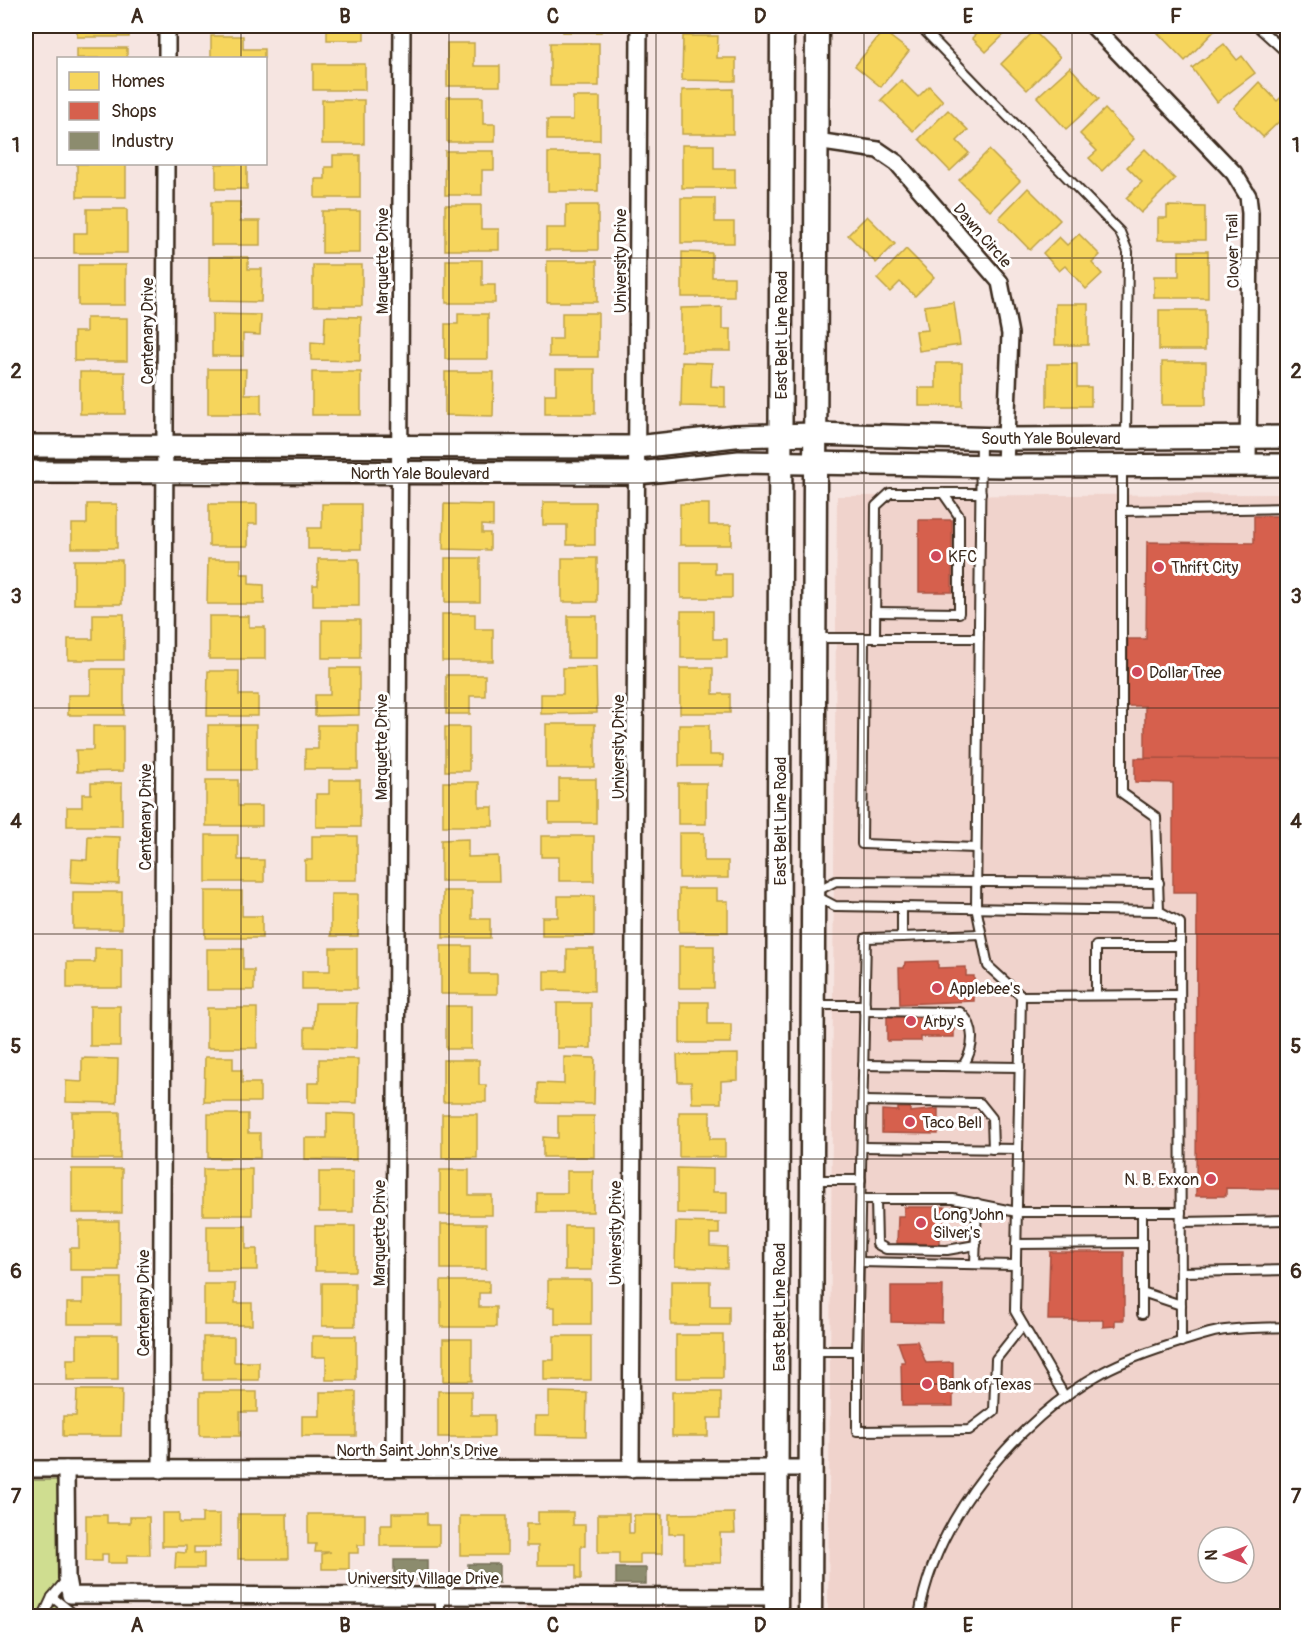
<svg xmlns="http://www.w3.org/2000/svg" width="1313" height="1642" font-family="Pangolin,sans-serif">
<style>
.built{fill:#f0d3cc;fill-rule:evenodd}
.green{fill:#cfdd90;stroke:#858457;stroke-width:1.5}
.homes{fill:#f6d55c;stroke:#bea249;stroke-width:1.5}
.shops{fill:#d6604d;stroke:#a8503f;stroke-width:1.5}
.industry{fill:#8c8c6e;stroke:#746f56;stroke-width:1.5}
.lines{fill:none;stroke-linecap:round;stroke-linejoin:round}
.lane-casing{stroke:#3b2a1e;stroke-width:12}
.street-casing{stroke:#3b2a1e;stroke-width:20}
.secondary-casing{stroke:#3b2a1e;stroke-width:26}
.primary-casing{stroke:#3b2a1e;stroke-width:27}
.lane{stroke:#fff;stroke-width:8}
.street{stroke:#fff;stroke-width:15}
.secondary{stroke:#fff;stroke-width:21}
.primary{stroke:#fff;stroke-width:22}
.grid{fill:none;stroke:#3b2a1e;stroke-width:1.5;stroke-opacity:0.55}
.poi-dot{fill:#d1495b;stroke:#fff;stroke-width:2}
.labels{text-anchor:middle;stroke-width:6;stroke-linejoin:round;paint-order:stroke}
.street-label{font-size:16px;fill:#3b2a1e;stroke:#fff}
.poi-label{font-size:16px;fill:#3b2a1e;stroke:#fff;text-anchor:start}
.neatline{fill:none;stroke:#3b2a1e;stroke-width:2}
.grid-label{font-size:20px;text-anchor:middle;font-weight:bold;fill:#3b2a1e}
</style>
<rect width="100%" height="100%" fill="#f6e5e1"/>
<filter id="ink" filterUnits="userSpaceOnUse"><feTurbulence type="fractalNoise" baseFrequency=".0167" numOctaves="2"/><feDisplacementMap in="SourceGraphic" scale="12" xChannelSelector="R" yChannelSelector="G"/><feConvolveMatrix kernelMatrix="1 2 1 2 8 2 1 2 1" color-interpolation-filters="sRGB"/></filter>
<g filter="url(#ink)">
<g class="built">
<path d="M1287 494V1616H828L837 496ZM1208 1537H1244V1573H1208Z"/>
<path d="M525 1604 754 1605V1616H525Z"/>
</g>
<path class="green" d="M26 1480H65L66 1616H26Z"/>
<g class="homes">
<rect x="77" y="26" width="52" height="11"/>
<rect x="327" y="26" width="37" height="14"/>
<rect x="446" y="26" width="40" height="6"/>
<rect x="563" y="26" width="38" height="6"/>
<path d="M984 26H983H1013L986 52 972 38Z"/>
<path d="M1164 26H1214L1217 28 1185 61 1157 32Z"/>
<path d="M883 31 909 51 881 87 855 66Z"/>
<path d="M1034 31 1060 57 1027 90 1001 64Z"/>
<path d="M211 36H243V49H264V58H211Z"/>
<path d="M683 36H718L717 58H736V81L682 80Z"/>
<path d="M447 43H474V66H500V86H447Z"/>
<rect x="550" y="43" width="49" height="43"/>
<path d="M1224 44 1237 60 1242 56 1255 73 1217 102 1192 68Z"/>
<rect x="77" y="48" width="50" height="10"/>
<rect x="313" y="64" width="52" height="26"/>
<path d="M1070 67 1099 99 1066 129 1037 97Z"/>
<path d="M901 80 918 97 929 86 943 101 913 131 881 100Z"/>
<path d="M1259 82 1277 101 1288 91V113L1263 137 1234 108Z"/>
<path d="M733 89V134H682V90Z"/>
<path d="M447 97H483V124H495V142H447Z"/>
<path d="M573 97H600V140H547V120H573Z"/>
<rect x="322" y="100" width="42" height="44"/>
<path d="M1105 109 1134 139 1102 171 1089 158 1097 151 1080 134Z"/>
<path d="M948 110 968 130 957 141 969 153 950 171 919 139Z"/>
<path d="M682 145H714V169H735V188H682Z"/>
<path d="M1145 149 1175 179 1141 213 1126 198 1142 182 1127 167Z"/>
<path d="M989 150 1020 181 990 211 959 180Z"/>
<path d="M445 151H494V170H482V195H445Z"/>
<rect x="548" y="153" width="50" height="38"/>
<path d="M333 155H360V198H315V179H325V167H333Z"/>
<rect x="77" y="164" width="49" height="33"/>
<rect x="216" y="164" width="31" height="25"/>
<path d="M1028 188 1060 220 1030 250 999 218Z"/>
<path d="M681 198H715V222H734V243H681Z"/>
<path d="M211 202H240V221H260V245H211Z"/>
<path d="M445 205H481V229H499V250H445Z"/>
<path d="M566 205H598V250H546V228H566Z"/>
<path d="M1167 206 1205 207V240H1158V218H1167Z"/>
<path d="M87 209H127V253H74V233H87Z"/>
<rect x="322" y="211" width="38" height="42"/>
<path d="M867 216 895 244 876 263 848 235Z"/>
<path d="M1079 234 1100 255 1092 263 1102 274 1086 289 1065 266 1059 271 1043 253 1059 237 1067 245Z"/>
<path d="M906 249 934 277 915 296 900 282 890 292 877 279Z"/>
<path d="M1179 251H1208V298H1154V276H1179Z"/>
<path d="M682 252 712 253V277H734V297H682Z"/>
<path d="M209 257H248V269H262L261 302 209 301Z"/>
<path d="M446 260H482V285H495V303H446Z"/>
<rect x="547" y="261" width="50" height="41"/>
<rect x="78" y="265" width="48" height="40"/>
<rect x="313" y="265" width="49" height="41"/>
<path d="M954 302 960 345 919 351 916 331 928 330 924 306Z"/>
<rect x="1055" y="304" width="33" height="41"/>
<path d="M722 307V329H731V351H681V308Z"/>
<rect x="1159" y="310" width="46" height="40"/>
<path d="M562 313H598V357H549V339H562Z"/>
<path d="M212 314 261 315 260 335 243 334V356H212Z"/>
<path d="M458 314H488V359H445V324H458Z"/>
<path d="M325 316 361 317 360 361 311 360V342L324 343Z"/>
<path d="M86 318H127V361H74V332H86Z"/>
<path d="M682 362 712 363 711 386 725 387V407L681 406Z"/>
<rect x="1162" y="362" width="44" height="43"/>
<path d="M936 363H962V406H919V388H936Z"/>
<path d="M1047 364H1077V387H1091V406H1047Z"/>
<path d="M208 369H246L245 394H261V414H208Z"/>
<path d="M556 369H595V414H545V394H556Z"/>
<rect x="80" y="372" width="45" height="42"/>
<rect x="312" y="372" width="49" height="43"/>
<path d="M445 372H494L493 416 445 415Z"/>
<path d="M543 502H595V545H567V525H543Z"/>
<path d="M87 504H117V548H72V524H87Z"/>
<path d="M209 504H257V524H248V546H209Z"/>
<path d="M322 504H361V549H308V528H322Z"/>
<path d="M444 504 493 505V526L482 525V533H490V550L443 549Z"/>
<path d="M680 504H709V525H731V545H680Z"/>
<rect x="445" y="558" width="35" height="44"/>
<rect x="562" y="558" width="35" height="44"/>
<path d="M208 559H241V574H249V584L264 585V604H207Z"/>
<path d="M318 559H359V606H313V585H318Z"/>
<rect x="74" y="560" width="48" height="44"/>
<path d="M681 562H715V574H732V598H681Z"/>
<path d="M681 611H713V639H727V658H681Z"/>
<path d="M93 614H124V660H68V639H93Z"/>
<path d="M442 614H475V629H493V661H442Z"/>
<path d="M209 616H249V627H265V659H209Z"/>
<rect x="568" y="616" width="29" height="42"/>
<rect x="322" y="620" width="38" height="38"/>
<path d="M596 667 597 713 541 714V694H563V668Z"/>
<path d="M330 668H359V715L315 716V695H330Z"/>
<path d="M680 668H713V694H730V713H680Z"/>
<path d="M91 669H124V715H68V695H91Z"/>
<path d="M208 671H239V695H258V716H207Z"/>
<path d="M446 675H485V696H470V714H446Z"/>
<rect x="546" y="724" width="49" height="44"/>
<rect x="208" y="725" width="48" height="45"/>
<path d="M318 725H358V769H305V749H318Z"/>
<path d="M679 725H709V755H723V766H679Z"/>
<path d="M93 726H123V771L77 772 76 750H93Z"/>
<rect x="445" y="727" width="24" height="44"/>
<path d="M559 779H596V823H549V803H559Z"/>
<path d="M206 780H238V806H262V826H206Z"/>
<path d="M329 780H360V827H316V794H329Z"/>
<path d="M443 782H479V807H493V826H443Z"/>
<path d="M91 783H122V826H67V807H82V794H91Z"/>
<rect x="678" y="783" width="28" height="41"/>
<path d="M679 833H704V861H728V878H679Z"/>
<path d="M206 835H238V860H264V882H206Z"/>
<path d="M88 836 120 837 119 884 71 882 72 859 87 860Z"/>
<path d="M312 836H357V880H305V860H312Z"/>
<path d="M541 836H594V881H559V857H541Z"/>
<path d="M468 839V857L498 856 499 881H441V840Z"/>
<path d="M679 889H717V901H728V932H679Z"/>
<path d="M205 891H242V916H262V938H205Z"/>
<path d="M443 891H472V919H490V938H443Z"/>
<rect x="73" y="892" width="49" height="37"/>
<rect x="331" y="894" width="27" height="42"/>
<path d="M558 896H594V936H542V917H558Z"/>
<path d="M441 946H471V974H497V994H441Z"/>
<rect x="679" y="946" width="35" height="42"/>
<path d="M95 948H122V988H67V962H95Z"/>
<path d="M330 948H357V989H302V971H330Z"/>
<path d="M207 949H243V970H254V990H207Z"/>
<path d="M567 949H594V991L544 990V971H567Z"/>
<path d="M680 1002H708V1024H731V1043H680Z"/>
<path d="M315 1003H357L356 1048 305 1047V1027H314Z"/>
<rect x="557" y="1003" width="34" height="45"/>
<rect x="90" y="1006" width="30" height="40"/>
<rect x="446" y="1006" width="25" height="43"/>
<rect x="207" y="1008" width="50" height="40"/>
<path d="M738 1054V1080L721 1081V1103H692L691 1082H678L677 1055Z"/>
<path d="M205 1057H233V1070H242V1083H260V1102H204Z"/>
<path d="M564 1057 595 1058 594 1104 538 1103V1083L564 1084Z"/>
<path d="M82 1058 118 1059 117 1103 66 1102V1081L82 1082Z"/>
<path d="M319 1059H358L357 1103 308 1102V1083H319Z"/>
<path d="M443 1060H479V1085H486V1102H443Z"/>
<rect x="72" y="1112" width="48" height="47"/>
<path d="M679 1112H710V1139H725V1157H679Z"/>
<path d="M327 1113 356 1114V1160L305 1159V1138H327Z"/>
<path d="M208 1114H248V1133H260V1158H208Z"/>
<rect x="442" y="1114" width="35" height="44"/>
<path d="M558 1116H594V1157H543V1137L558 1138Z"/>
<path d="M677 1168 713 1169V1192H727V1214L677 1213Z"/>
<rect x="72" y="1169" width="50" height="44"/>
<rect x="203" y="1169" width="49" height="46"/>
<path d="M440 1170H469V1195H492V1215H440Z"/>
<path d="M567 1171H593V1212H537V1193H567Z"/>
<rect x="319" y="1172" width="34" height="40"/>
<path d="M79 1221H119V1270H70V1248H79Z"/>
<path d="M676 1222 719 1223V1234H710V1246L727 1247V1268L675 1266Z"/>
<rect x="441" y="1224" width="45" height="45"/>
<path d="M207 1226H246V1249H257V1270H207Z"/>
<rect x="315" y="1226" width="40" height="45"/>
<rect x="565" y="1226" width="27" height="44"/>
<path d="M83 1278H121V1324H67V1303H83Z"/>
<path d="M548 1280H591V1324H555V1307H548Z"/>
<path d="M441 1281H489V1293H479V1307H496V1327H441Z"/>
<path d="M671 1281H710V1306H729V1325H671Z"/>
<rect x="322" y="1283" width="33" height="43"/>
<path d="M204 1284H235V1303H252V1325H204Z"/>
<path d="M77 1335H118V1380H67V1359H77Z"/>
<rect x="676" y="1335" width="47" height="43"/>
<path d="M312 1336H356V1380H326V1357H312Z"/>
<path d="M554 1336H591V1380H544V1360H554Z"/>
<path d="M203 1337H234V1362H259V1380H203Z"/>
<rect x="443" y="1339" width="29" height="42"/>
<path d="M77 1390H122L121 1436H63V1416H76Z"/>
<path d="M438 1391H471V1415H494V1437H438Z"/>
<path d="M200 1392H257V1412H240V1436H200Z"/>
<path d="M320 1392H356V1436H302V1416H320Z"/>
<path d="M549 1392 587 1393 586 1436 535 1435V1416H549Z"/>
<path d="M672 1392H721V1418H708V1436H672Z"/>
<path d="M538 1512H573V1525H585V1546H581V1579H576V1565H538V1546H526V1524H538Z"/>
<path d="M162 1513H179V1523H202V1514H220V1547H194V1553H204V1568H175L176 1552 186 1553V1546H162Z"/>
<path d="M392 1513H427V1525H439V1546H380V1525H392Z"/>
<path d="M734 1513 735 1533H720L721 1563H684V1534H669V1514Z"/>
<path d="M238 1514H287L288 1559H238Z"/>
<path d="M308 1514H365V1545H358V1553H349V1569H322V1554L331 1552H315L316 1544H308Z"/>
<path d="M598 1514H629V1533H634V1515H662V1554H640V1564H619V1553H598Z"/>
<path d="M86 1515H107V1523H130V1517H149L150 1555H127V1563H108V1554H102V1561H86Z"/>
<rect x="460" y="1516" width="47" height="39"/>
</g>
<g class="shops">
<path d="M1254 516H1286L1285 759H1145V706H1127L1128 639H1146L1147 542 1254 543Z"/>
<rect x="919" y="520" width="33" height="72"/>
<path d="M1135 758 1285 759 1283 1189 1226 1188V1196H1196L1197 892H1173V783L1135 782Z"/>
<path d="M938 961V968L966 967V976H974V1001L900 1004 899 968H904L905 962Z"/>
<path d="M887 1013 936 1015V1028H954V1037H921V1041H887Z"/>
<path d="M898 1108H910V1112L938 1109V1134L882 1133V1110L898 1111Z"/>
<path d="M904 1207H945V1230H939V1244L897 1243 898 1216H904Z"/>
<path d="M1050 1252H1124V1320H1115V1326L1103 1327V1320H1048Z"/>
<path d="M891 1286H943L942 1323 891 1322Z"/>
<path d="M917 1341 926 1363 953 1362V1406H902L901 1362H905L898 1342Z"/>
</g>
<g class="industry">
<rect x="394" y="1560" width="33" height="20"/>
<rect x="468" y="1564" width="31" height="19"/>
<rect x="616" y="1568" width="30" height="16"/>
</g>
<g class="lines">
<g class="lane-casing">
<g id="lane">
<path d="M920 26 1120 232 1128 252 1126 436"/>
<path d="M1257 26 1288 54"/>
<path d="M981 438 976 907 988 966 1021 996 1015 1311 1065 1397"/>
<path d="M1122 467V793L1156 817 1159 911 1180 923 1181 1342"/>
<path d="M1122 511 1288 508"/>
<path d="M875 612 959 613V516L943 493"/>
<path d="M815 638H979"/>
<path d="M864 638 862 844 976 848"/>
<path d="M875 638 876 506 890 493H981"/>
<path d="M815 892 836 881 1159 883"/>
<path d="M816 896 835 906 1159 911"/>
<path d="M902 937 981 934"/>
<path d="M1096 995V946H1180"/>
<path d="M1021 996 1180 995"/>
<path d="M815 1005H865"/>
<path d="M864 1011 960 1012C977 1027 974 1048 963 1066"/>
<path d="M863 1065 1020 1067"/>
<path d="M863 1101 980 1103 992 1118 993 1149"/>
<path d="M862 1147 1018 1149"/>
<path d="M815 1180H861"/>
<path d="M861 1199H953L1017 1212H1181"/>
<path d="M876 1199 877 1244 886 1249 947 1250 976 1245"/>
<path d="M1181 1222 1288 1220"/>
<path d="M1016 1244 1142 1243"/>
<path d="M859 1262 1016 1265"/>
<path d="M975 1264 977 1203"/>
<path d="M1181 1272 1288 1270"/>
<path d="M1142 1292 1181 1305"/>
<path d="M1142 1314V1212"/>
<path d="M814 1351H857V1431L969 1430 994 1411 996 1359 1023 1325"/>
<path d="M857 1351 866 938 902 937V907"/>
<path d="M440 1596V1616"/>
<path d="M52 1597 76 1616"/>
<path d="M43 1616 52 1597 66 1580"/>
<path d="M919 1616C935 1518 1017 1419 1103 1372 1127 1359 1154 1350 1180 1342 1192 1339 1206 1333 1219 1331 1241 1327 1265 1328 1288 1327"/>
</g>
</g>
<g class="street-casing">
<g id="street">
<path d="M1093 26 1234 173 1248 196 1250 213 1248 465"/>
<path d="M167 58V26"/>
<path d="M816 141 878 150 897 163 1000 282 1010 334 1005 466"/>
<path d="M394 1468 402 26"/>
<path d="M26 1469 809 1468"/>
<path d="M66 1469 67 1578 70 1595 776 1597"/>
<path d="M631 1469 639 26"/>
<path d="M161 1470 166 164"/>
</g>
</g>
<g class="secondary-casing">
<g id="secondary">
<path d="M26 446 637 447 735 436 814 434 1005 439 1288 437"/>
<path d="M26 472 639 473 739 462 1005 466 1288 465"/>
</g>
</g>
<g class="primary-casing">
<g id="primary">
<path d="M776 1616 782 26"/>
<path d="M810 1616 817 26"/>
</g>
</g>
<use href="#lane" class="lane"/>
<use href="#street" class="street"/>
<use href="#secondary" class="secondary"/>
<use href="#primary" class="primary"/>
</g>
</g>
<path class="grid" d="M241 26V58M449 26V1616M656 26V1616M864 26V1616M1072 26V1616M241 164V1616M26 258H1288M26 483H1288M26 708H1288M26 934H1288M26 1159H1288M26 1384H1288"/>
<g class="poi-dot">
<circle cx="936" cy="556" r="6"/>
<circle cx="1159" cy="567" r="6"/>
<circle cx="1137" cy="672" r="6"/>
<circle cx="937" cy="988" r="6"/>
<circle cx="911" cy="1021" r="6"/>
<circle cx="910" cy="1122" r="6"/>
<circle cx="1211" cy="1179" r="6"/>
<circle cx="921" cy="1223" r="6"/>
<circle cx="927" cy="1384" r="6"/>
</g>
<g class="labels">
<g class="street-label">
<text transform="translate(983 235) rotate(49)" y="6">Dawn Circle</text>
<text transform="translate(1232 251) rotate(-91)" y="6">Clover Trail</text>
<text transform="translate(382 261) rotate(-90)" y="6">Marquette Drive</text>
<text transform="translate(620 261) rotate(-90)" y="6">University Drive</text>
<text transform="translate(147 331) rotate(-90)" y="6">Centenary Drive</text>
<text transform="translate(781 335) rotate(-90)" y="6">East Belt Line Road</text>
<text x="1051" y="444">South Yale Boulevard</text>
<text x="420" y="479">North Yale Boulevard</text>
<text transform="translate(381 747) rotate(-90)" y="6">Marquette Drive</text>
<text transform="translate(618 747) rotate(-90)" y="6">University Drive</text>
<text transform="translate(145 817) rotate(-90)" y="6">Centenary Drive</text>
<text transform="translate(780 821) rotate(-90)" y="6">East Belt Line Road</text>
<text transform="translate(379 1233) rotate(-90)" y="6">Marquette Drive</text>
<text transform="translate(615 1233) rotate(-90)" y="6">University Drive</text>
<text transform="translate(143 1303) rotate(-90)" y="6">Centenary Drive</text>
<text transform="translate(779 1307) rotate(-90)" y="6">East Belt Line Road</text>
<text x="417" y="1456">North Saint John's Drive</text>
<text x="423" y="1584">University Village Drive</text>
</g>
<g class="poi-label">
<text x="948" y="562">KFC</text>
<text x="1171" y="573">Thrift City</text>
<text x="1149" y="678">Dollar Tree</text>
<text x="949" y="994">Applebee's</text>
<text x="923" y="1027">Arby's</text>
<text x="922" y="1128">Taco Bell</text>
<text x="1199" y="1185" text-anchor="end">N. B. Exxon</text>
<text x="933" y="1220">Long John<tspan x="933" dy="18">Silver's</tspan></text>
<text x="939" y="1390">Bank of Texas</text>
</g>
</g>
<rect width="1313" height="1642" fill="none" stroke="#fff" stroke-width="66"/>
<rect x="57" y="57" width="210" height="108" fill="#ffffff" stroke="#b1aaa5" stroke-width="1.5"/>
<rect x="69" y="72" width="30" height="18" fill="#f6d55c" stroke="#b1aaa5" stroke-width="1.5"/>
<text x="111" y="87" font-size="18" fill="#3b2a1e">Homes</text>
<rect x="69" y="102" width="30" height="18" fill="#d6604d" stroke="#b1aaa5" stroke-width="1.5"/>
<text x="111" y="117" font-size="18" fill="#3b2a1e">Shops</text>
<rect x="69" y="132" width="30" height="18" fill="#8c8c6e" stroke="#b1aaa5" stroke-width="1.5"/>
<text x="111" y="147" font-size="18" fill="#3b2a1e">Industry</text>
<g transform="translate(1226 1555) rotate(270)"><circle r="28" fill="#ffffff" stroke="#b1aaa5" stroke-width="1.5"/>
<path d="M0-4.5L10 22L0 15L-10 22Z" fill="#d1495b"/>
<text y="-9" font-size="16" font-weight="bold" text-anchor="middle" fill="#3b2a1e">N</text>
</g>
<rect x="33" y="33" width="1247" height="1576" class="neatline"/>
<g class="grid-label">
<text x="137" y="23">A</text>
<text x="345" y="23">B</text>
<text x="553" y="23">C</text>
<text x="760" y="23">D</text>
<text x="968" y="23">E</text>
<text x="1176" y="23">F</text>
<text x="16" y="152">1</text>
<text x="1296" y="152">1</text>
<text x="16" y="378">2</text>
<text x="1296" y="378">2</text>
<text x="16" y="603">3</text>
<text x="1296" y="603">3</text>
<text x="16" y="828">4</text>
<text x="1296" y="828">4</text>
<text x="16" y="1053">5</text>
<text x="1296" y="1053">5</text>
<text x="16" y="1278">6</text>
<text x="1296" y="1278">6</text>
<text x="16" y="1503">7</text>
<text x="1296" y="1503">7</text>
<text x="137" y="1632">A</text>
<text x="345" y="1632">B</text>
<text x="553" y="1632">C</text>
<text x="760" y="1632">D</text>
<text x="968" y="1632">E</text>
<text x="1176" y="1632">F</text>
</g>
</svg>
